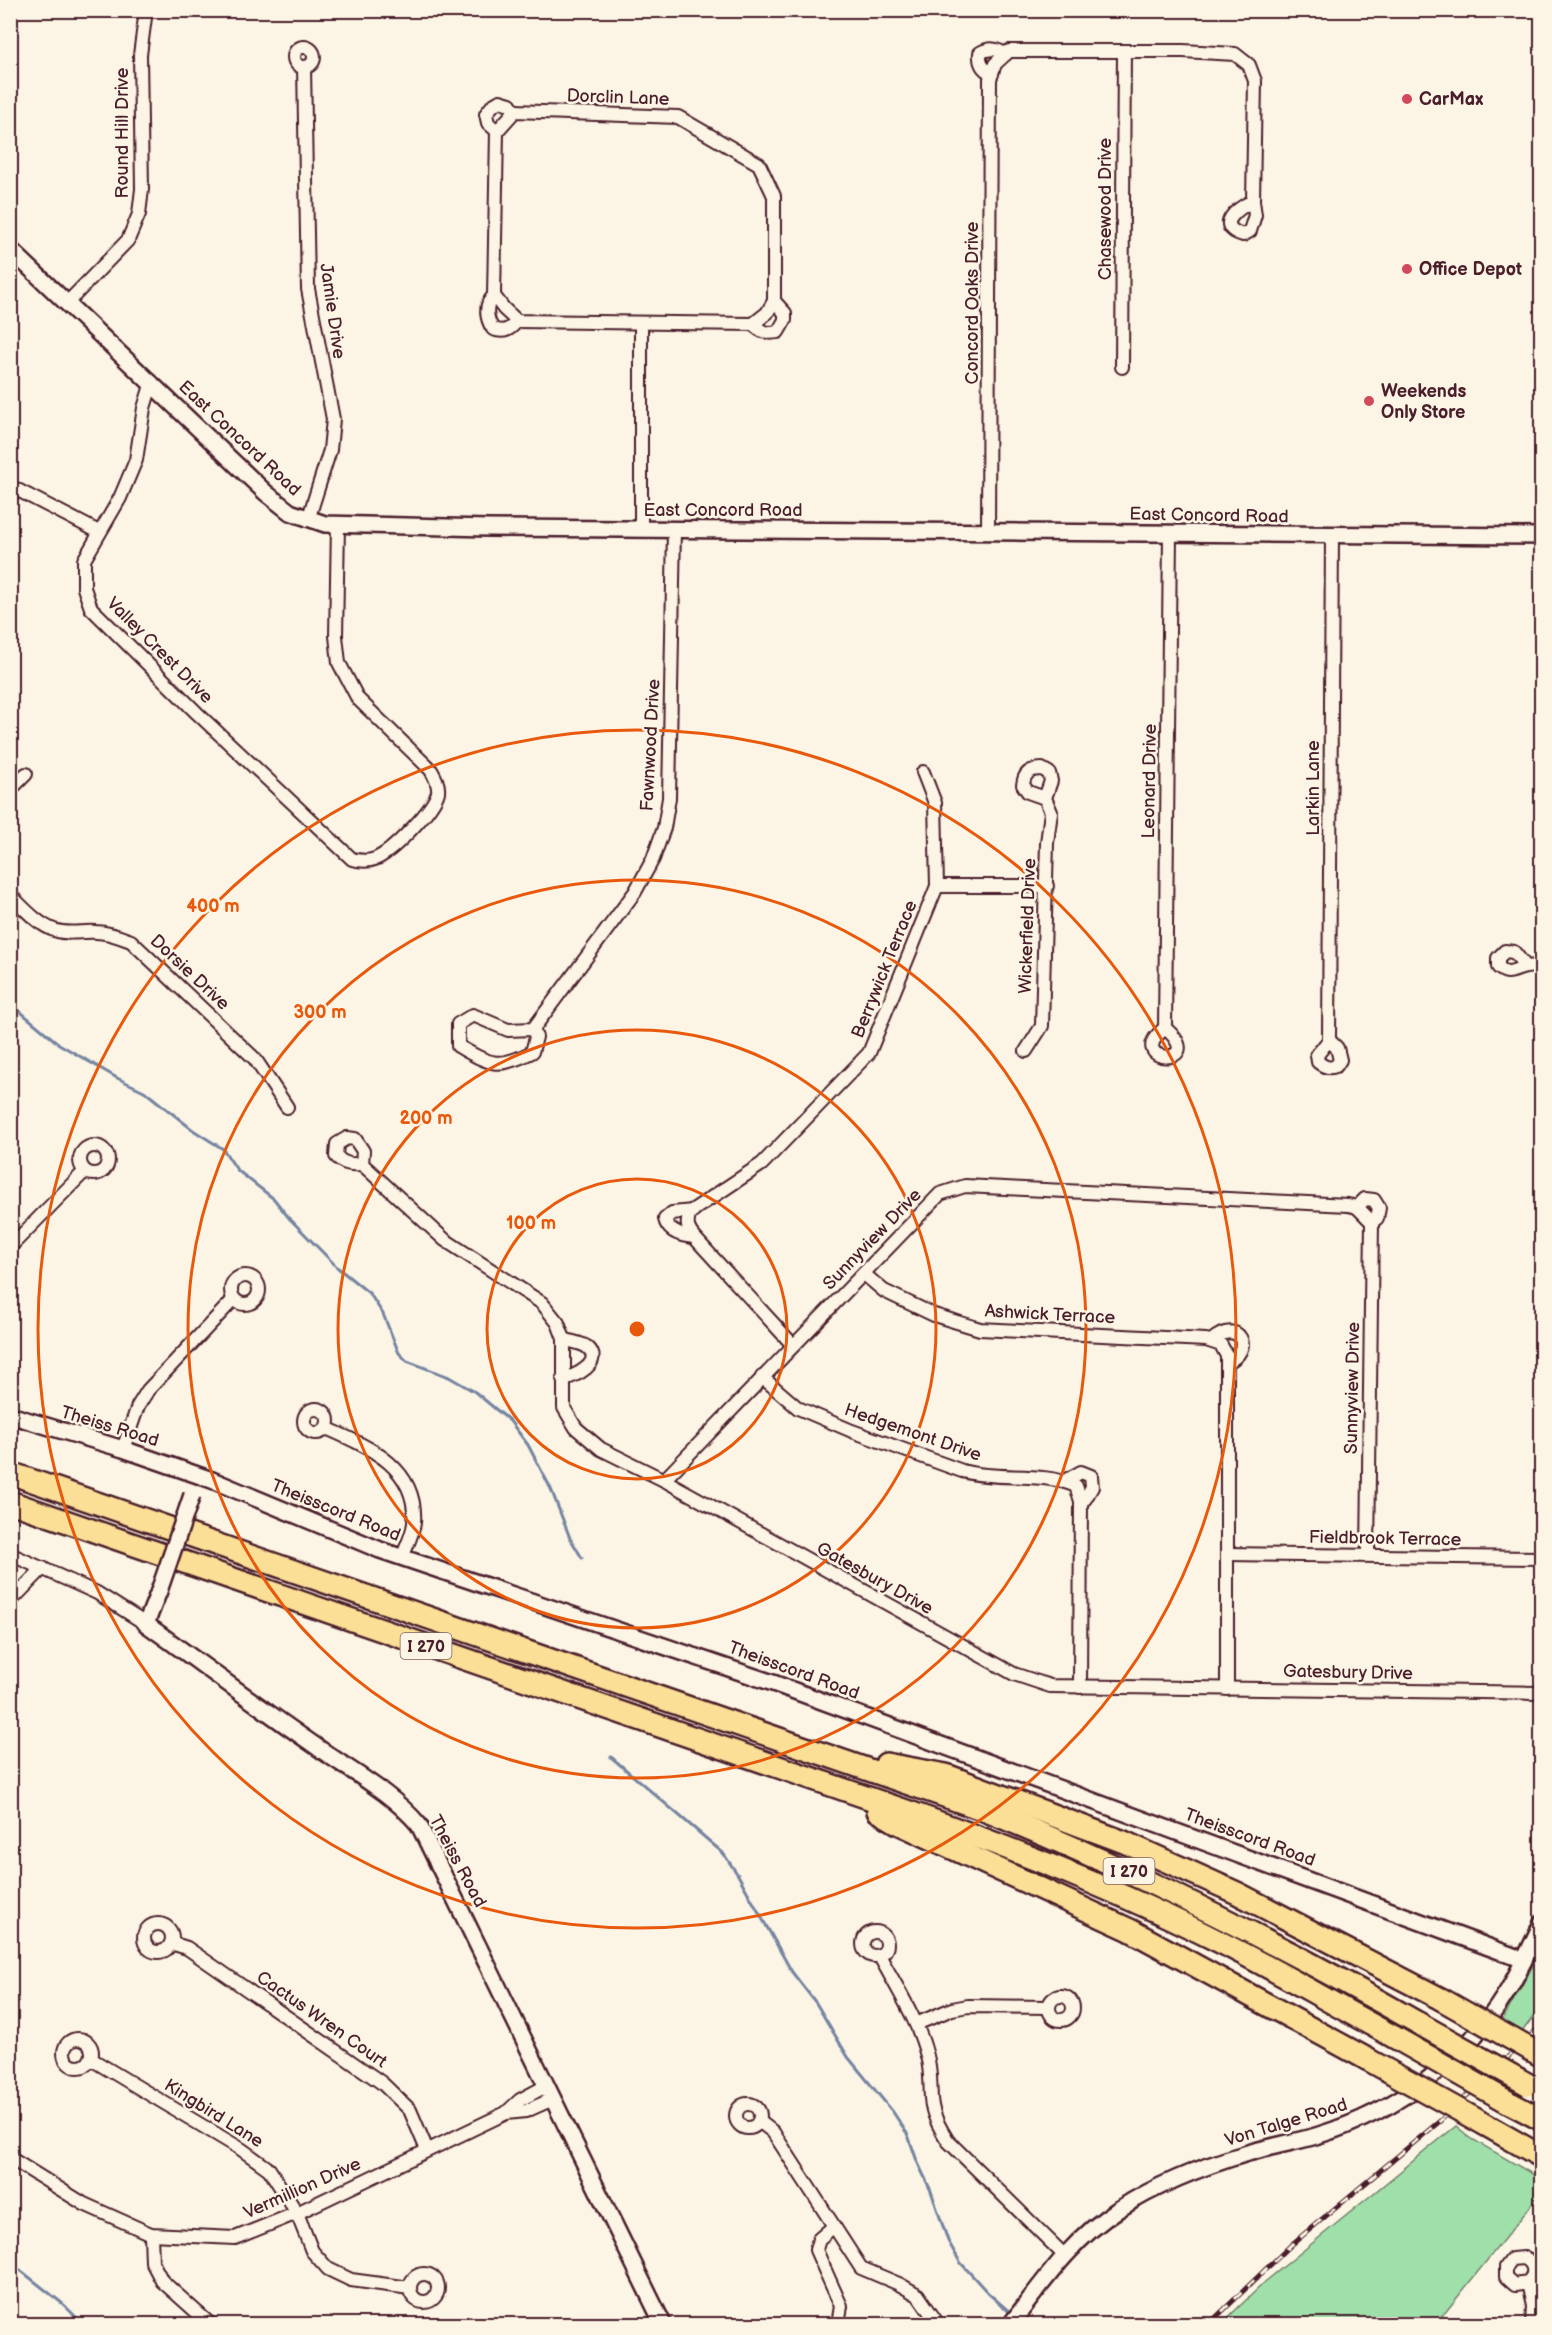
<svg xmlns="http://www.w3.org/2000/svg" width="1552" height="2335" font-family="'Balsamiq Sans',sans-serif">
<style>
.green{fill:#9fe0aa;stroke:#74806a;stroke-width:1.5}
.lines{fill:none;stroke-linecap:round;stroke-linejoin:round}
.stream{stroke:#7484a1;stroke-width:3}
.minor-casing{stroke:#4a1f2b;stroke-width:16}
.tertiary-casing{stroke:#4a1f2b;stroke-width:20}
.motorway-casing{stroke:#4a1f2b;stroke-width:26}
.minor{stroke:#fcf5e5;stroke-width:12}
.tertiary{stroke:#fcf5e5;stroke-width:15}
.motorway{stroke:#fbdf96;stroke-width:21}
.rail-casing{stroke:#4a1f2b;stroke-width:5}
.rail{stroke:#fcf5e5;stroke-width:3;stroke-dasharray:9;stroke-linecap:butt}
.tertiary-bridge-casing{stroke:#4a1f2b;stroke-width:20;stroke-linecap:butt}
.motorway-bridge-casing{stroke:#4a1f2b;stroke-width:26;stroke-linecap:butt}
.tertiary-bridge{stroke:#fcf5e5;stroke-width:15}
.motorway-bridge{stroke:#fbdf96;stroke-width:21}
.ring{fill:none;stroke:#e8590c;stroke-width:3}
.poi-dot{fill:#d1495b;stroke:#fcf5e5;stroke-width:2}
.labels{text-anchor:middle;stroke-width:5;stroke-linejoin:round;paint-order:stroke}
.shield{fill:#fcf5e5;stroke:#7f5f63;stroke-width:1.5}
.shield-label{font-size:16px;font-weight:bold;fill:#4a1f2b}
.street-label{font-size:18px;fill:#4a1f2b;stroke:#fcf5e5}
.poi-label{font-size:18px;font-weight:bold;fill:#4a1f2b;stroke:#fcf5e5;text-anchor:start}
.centre{fill:#e8590c;stroke:#fcf5e5;stroke-width:3}
.ring-label{font-size:18px;text-anchor:middle;font-weight:bold;fill:#e8590c;stroke:#fcf5e5;stroke-width:5;stroke-linejoin:round;paint-order:stroke}
</style>
<rect width="100%" height="100%" fill="#fcf5e5"/>
<filter id="ink" filterUnits="userSpaceOnUse"><feTurbulence type="fractalNoise" baseFrequency=".0167" numOctaves="2"/><feDisplacementMap in="SourceGraphic" scale="12" xChannelSelector="R" yChannelSelector="G"/><feConvolveMatrix kernelMatrix="1 2 1 2 8 2 1 2 1" color-interpolation-filters="sRGB"/></filter>
<g filter="url(#ink)">
<g class="green">
<path d="M1541 1951V2006L1522 2032 1502 2021Z"/>
<path d="M1456 2126 1472 2139 1541 2179V2193L1436 2324H1221L1266 2281Z"/>
</g>
<g class="lines">
<g class="stream">
<path d="M10 1003 59 1044 117 1078 144 1091 193 1130 223 1149 237 1170 274 1199 289 1218 338 1268 370 1294 383 1314 399 1353 407 1361 449 1377 475 1392 510 1421 528 1445 551 1489 570 1538 582 1558"/>
<path d="M611 1757 723 1853 738 1875 792 1972 816 2003 848 2057 893 2112 908 2135 917 2161 931 2191 948 2241 960 2262 988 2293 1012 2314"/>
<path d="M10 2262 63 2304 83 2324"/>
</g>
<g class="minor-casing">
<g id="minor">
<circle cx="304" cy="57" r="10"/>
<path d="M304 67 308 289 333 419 330 450 308 520"/>
<path d="M992 74C983 69 979 64 980 53 990 47 996 49 1006 54"/>
<path d="M515 111 678 117 759 164 774 196V301L767 313 753 324 517 321 504 309 494 296 497 131Z"/>
<path d="M497 131 488 123 486 114 493 105 500 101 510 104 515 111"/>
<path d="M494 296C484 304 486 319 493 329 504 333 510 330 517 321"/>
<path d="M68 302 128 240 139 214 142 189 140 55 146 10"/>
<path d="M753 324C761 332 767 334 778 332L785 320V313L774 301"/>
<path d="M1122 367 1124 51"/>
<path d="M152 382 144 408 136 460 120 498 84 560V588L91 608 197 713 352 859C360 861 367 862 375 859 391 853 434 809 438 792 439 784 435 777 431 770L358 699 339 663 336 636 338 525"/>
<path d="M10 486 99 532"/>
<path d="M641 529V324"/>
<path d="M988 532 990 79 995 64 1009 51H1183L1235 54 1249 65 1255 81 1253 201C1238 208 1213 226 1243 235L1250 231 1255 215 1253 201"/>
<path d="M10 790 26 774"/>
<path d="M937 886H1047"/>
<path d="M10 895C23 907 37 924 54 930 67 935 82 931 96 932 108 932 120 937 131 941L255 1059 287 1107"/>
<path d="M1526 967 1514 952 1505 951 1498 958V967C1509 977 1514 969 1526 967 1531 966 1537 967 1542 967"/>
<path d="M1165 1028C1212 1068 1120 1064 1165 1028L1170 534"/>
<path d="M533 1029 536 1037 532 1052C497 1070 490 1064 458 1046V1024L473 1015 508 1030 533 1029 635 892 653 859 664 828 669 798 674 529"/>
<path d="M1329 1040 1337 1048 1340 1060 1336 1066C1329 1069 1324 1067 1318 1062L1317 1055 1329 1040 1332 536"/>
<path d="M1026 1051 1042 1026 1047 843 1051 812 1045 798 1028 792 1023 785C1024 773 1030 769 1042 769L1049 773 1051 781 1045 798"/>
<circle cx="94" cy="1160" r="14"/>
<path d="M362 1164C351 1165 343 1164 336 1156L337 1144 347 1138 355 1139 363 1151 362 1164 445 1240 542 1303 558 1323 564 1339V1408L576 1428 601 1449 664 1480 1014 1674 1050 1686 1542 1693"/>
<path d="M1357 1207 1365 1199 1374 1200 1379 1208 1377 1218 1372 1222"/>
<path d="M693 1211 672 1213 665 1219C668 1233 682 1236 694 1237"/>
<path d="M10 1247 85 1171"/>
<path d="M864 1274 884 1291 934 1315 980 1329 1206 1340 1221 1345 1227 1356V1689"/>
<circle cx="245" cy="1290" r="14"/>
<path d="M1211 1341C1240 1316 1255 1351 1227 1362"/>
<path d="M793 1345 694 1237C687 1229 686 1223 690 1212L762 1164 869 1053 937 886 935 803 923 772"/>
<path d="M762 1377 798 1408 852 1431 962 1471C999 1481 1042 1471 1076 1486L1081 1501 1080 1687"/>
<path d="M563 1379C575 1377 605 1362 587 1347 582 1343 571 1342 564 1339"/>
<circle cx="316" cy="1421" r="12"/>
<path d="M326 1428C369 1447 418 1467 414 1523 413 1534 406 1547 402 1558"/>
<path d="M123 1449 138 1406 148 1390 234 1299"/>
<path d="M664 1480 940 1194 965 1186 1348 1205 1357 1207 1372 1222 1368 1555"/>
<path d="M1065 1481 1081 1472 1091 1476 1092 1487 1085 1499 1081 1500"/>
<path d="M10 1554 97 1593 146 1624"/>
<path d="M1228 1554 1542 1558"/>
<path d="M10 1602 43 1568"/>
<circle cx="158" cy="1938" r="14"/>
<circle cx="875" cy="1944" r="12"/>
<path d="M171 1943 187 1948 382 2083 410 2110 427 2150"/>
<path d="M879 1955C897 1988 918 2020 927 2056 931 2070 930 2083 931 2098 932 2114 939 2127 948 2141L1064 2255"/>
<circle cx="1061" cy="2008" r="12"/>
<path d="M916 2024 952 2009 968 2006 1048 2007"/>
<circle cx="78" cy="2053" r="14"/>
<path d="M91 2059 241 2149 269 2169 297 2213 312 2251 328 2269 351 2280 410 2288"/>
<circle cx="748" cy="2116" r="12"/>
<path d="M506 2113 526 2111 553 2099"/>
<path d="M759 2121 773 2132 861 2268 899 2284 918 2295 938 2324"/>
<path d="M10 2158 84 2204 151 2234 235 2238 297 2213 506 2113 520 2100 546 2086"/>
<path d="M834 2226 819 2239 816 2250 841 2306 838 2324"/>
<path d="M151 2234 152 2262 162 2281 210 2324"/>
<circle cx="424" cy="2288" r="14"/>
<path d="M1528 2283 1515 2285 1506 2277V2267L1512 2259 1524 2258C1535 2263 1536 2274 1528 2283L1533 2306 1532 2324"/>
</g>
</g>
<g class="tertiary-casing">
<g id="tertiary">
<path d="M10 249 266 493 290 512 325 524 488 528 1542 536"/>
<path d="M10 1415 123 1449 212 1480 380 1550 773 1683 1524 1960"/>
<path d="M159 1591 146 1624C203 1665 259 1707 317 1747 352 1772 391 1792 419 1825L663 2324"/>
<path d="M1011 2324C1043 2282 1073 2238 1119 2209 1158 2184 1204 2166 1248 2153 1272 2146 1296 2142 1319 2135 1397 2111 1464 2062 1507 1992 1520 1970 1531 1946 1542 1923"/>
</g>
</g>
<g class="motorway-casing">
<g id="motorway">
<path d="M10 1473 979 1808C1131 1869 1276 1942 1418 2023"/>
<path d="M10 1502 912 1813C1017 1850 1119 1891 1218 1941 1278 1971 1335 2005 1394 2037"/>
<path d="M886 1764 946 1775 1124 1842 1237 1893 1441 1999"/>
<path d="M878 1811 898 1823 1130 1930 1367 2059"/>
<path d="M1510 2103 1542 2120"/>
<path d="M1486 2125 1542 2157"/>
</g>
</g>
<use href="#minor" class="minor"/>
<use href="#tertiary" class="tertiary"/>
<use href="#motorway" class="motorway"/>
<g class="rail-casing">
<path id="rail" d="M1209 2324 1291 2245 1440 2121 1542 2025"/>
</g>
<use href="#rail" class="rail"/>
<g class="tertiary-bridge-casing">
<path id="tertiary-bridge" d="M159 1591 192 1495"/>
</g>
<g class="motorway-bridge-casing">
<g id="motorway-bridge">
<path d="M1441 1999 1542 2056"/>
<path d="M1418 2023 1529 2085"/>
<path d="M1394 2037 1510 2103"/>
<path d="M1367 2059 1486 2125"/>
</g>
</g>
<use href="#tertiary-bridge" class="tertiary-bridge"/>
<use href="#motorway-bridge" class="motorway-bridge"/>
</g>
</g>
<g class="ring">
<circle cx="637" cy="1329" r="150"/>
<circle cx="637" cy="1329" r="299"/>
<circle cx="637" cy="1329" r="449"/>
<circle cx="637" cy="1329" r="599"/>
</g>
<g class="poi-dot">
<circle cx="1407" cy="99" r="6"/>
<circle cx="1407" cy="269" r="6"/>
<circle cx="1369" cy="401" r="6"/>
</g>
<g class="labels">
<g class="shield">
<rect x="400.5" y="1633" width="51" height="26" rx="4.5"/>
<rect x="1103.5" y="1858" width="51" height="26" rx="4.5"/>
</g>
<g class="shield-label">
<text x="426" y="1652">I 270</text>
<text x="1129" y="1877">I 270</text>
</g>
<g class="street-label">
<text transform="translate(618 97) rotate(2)" y="6">Dorclin Lane</text>
<text transform="translate(122 133) rotate(-90)" y="6">Round Hill Drive</text>
<text transform="translate(1105 209) rotate(-90)" y="6">Chasewood Drive</text>
<text transform="translate(972 303) rotate(-90)" y="6">Concord Oaks Drive</text>
<text transform="translate(333 311) rotate(82)" y="6">Jamie Drive</text>
<text transform="translate(240 438) rotate(43)" y="6">East Concord Road</text>
<text x="723" y="516">East Concord Road</text>
<text transform="translate(1209 515) rotate(1)" y="6">East Concord Road</text>
<text transform="translate(160 650) rotate(45)" y="6">Valley Crest Drive</text>
<text transform="translate(650 745) rotate(-87)" y="6">Fawnwood Drive</text>
<text transform="translate(1149 781) rotate(-89)" y="6">Leonard Drive</text>
<text transform="translate(1313 788) rotate(-90)" y="6">Larkin Lane</text>
<text transform="translate(1027 926) rotate(-88)" y="6">Wickerfield Drive</text>
<text transform="translate(884 969) rotate(-68)" y="6">Berrywick Terrace</text>
<text transform="translate(190 972) rotate(43)" y="6">Dorsie Drive</text>
<text transform="translate(872 1239) rotate(-46)" y="6">Sunnyview Drive</text>
<text transform="translate(1050 1314) rotate(3)" y="6">Ashwick Terrace</text>
<text transform="translate(1352 1388) rotate(-89)" y="6">Sunnyview Drive</text>
<text transform="translate(110 1426) rotate(17)" y="6">Theiss Road</text>
<text transform="translate(913 1432) rotate(19)" y="6">Hedgemont Drive</text>
<text transform="translate(336 1510) rotate(22)" y="6">Theisscord Road</text>
<text transform="translate(1385 1538) rotate(1)" y="6">Fieldbrook Terrace</text>
<text transform="translate(875 1578) rotate(29)" y="6">Gatesbury Drive</text>
<text transform="translate(794 1670) rotate(20)" y="6">Theisscord Road</text>
<text transform="translate(1348 1672) rotate(1)" y="6">Gatesbury Drive</text>
<text transform="translate(1250 1837) rotate(20)" y="6">Theisscord Road</text>
<text transform="translate(458 1861) rotate(62)" y="6">Theiss Road</text>
<text transform="translate(322 2019) rotate(35)" y="6">Cactus Wren Court</text>
<text transform="translate(214 2113) rotate(32)" y="6">Kingbird Lane</text>
<text transform="translate(1286 2122) rotate(-17)" y="6">Von Talge Road</text>
<text transform="translate(302 2188) rotate(-24)" y="6">Vermillion Drive</text>
</g>
<g class="poi-label">
<text x="1419" y="105">CarMax</text>
<text x="1419" y="275">Office Depot</text>
<text x="1381" y="397">Weekends<tspan x="1381" dy="21">Only Store</tspan></text>
</g>
</g>
<circle cx="637" cy="1329" r="9" class="centre"/>
<g class="ring-label">
<text x="213" y="912">400 m</text>
<text x="320" y="1018">300 m</text>
<text x="426" y="1124">200 m</text>
<text x="531" y="1229">100 m</text>
</g>
<rect width="1552" height="2335" fill="none" stroke="#fcf5e5" stroke-width="36"/>
<rect x="18" y="18" width="1516" height="2299" fill="none" stroke="#4a1f2b" stroke-width="2" filter="url(#ink)"/>
</svg>
